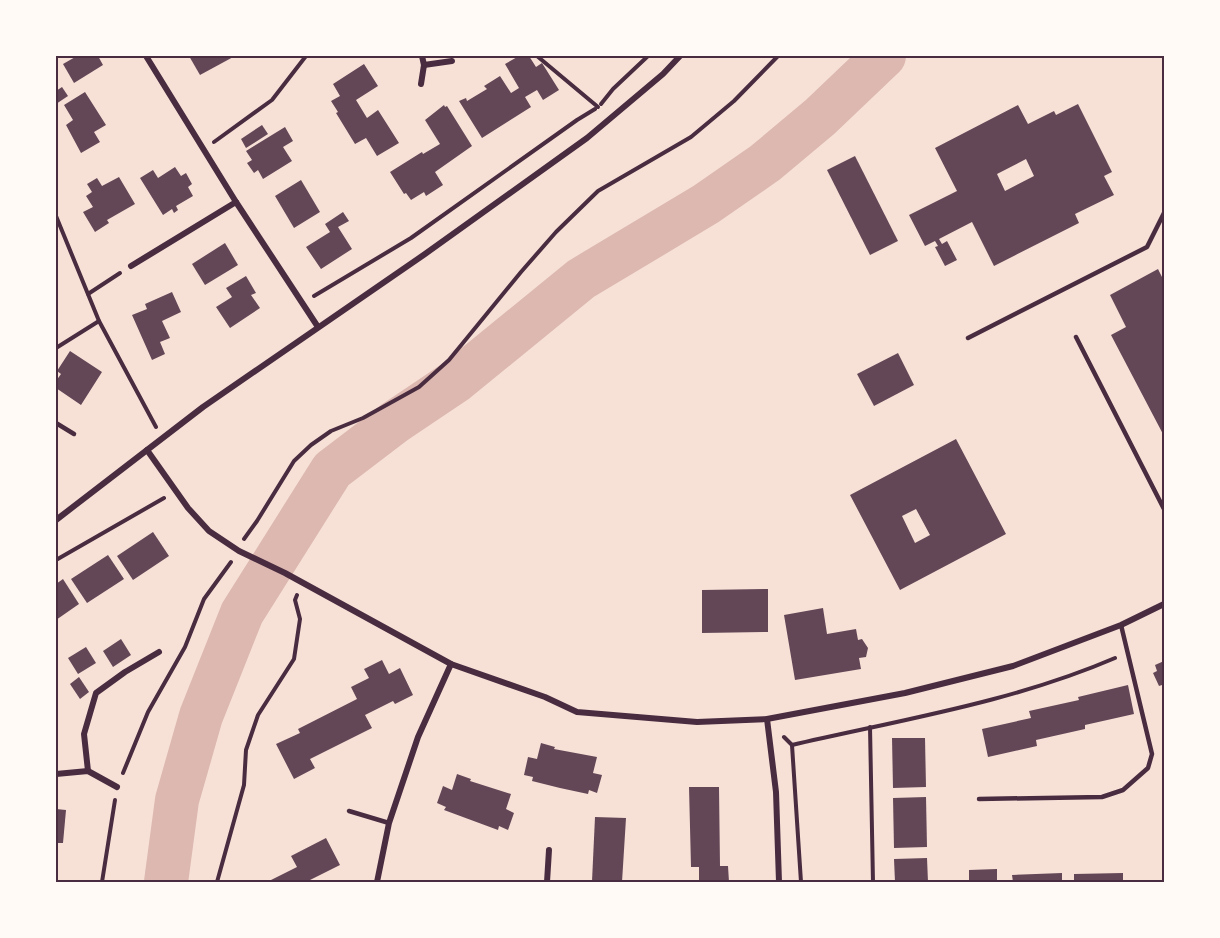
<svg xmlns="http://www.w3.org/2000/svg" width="1220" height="938" font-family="Karla,sans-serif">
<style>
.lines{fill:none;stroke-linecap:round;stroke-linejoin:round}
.river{stroke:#dcb8b0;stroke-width:44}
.building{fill:#644757;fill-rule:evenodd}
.path{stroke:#4a2c40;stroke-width:4}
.service{stroke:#4a2c40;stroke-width:4.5}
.minor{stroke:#4a2c40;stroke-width:6}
.neatline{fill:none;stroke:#4a2c40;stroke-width:2}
</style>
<rect width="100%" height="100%" fill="#f7e1d7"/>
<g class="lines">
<path class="river" d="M166 882 177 800 201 716 242 613 332 470 395 422 456 381 581 279 706 204 765 163 820 117 884 56"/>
</g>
<g class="building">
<path d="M77 56H98L103 65 74 83 63 64Z"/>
<path d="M189 56H235L200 75Z"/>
<path d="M519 56H529L536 67 542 63 559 90 543 100 537 90 525 97 531 107 482 138 459 101 466 98 467 101 487 89 484 86 500 76 511 93 519 88 505 64Z"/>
<path d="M364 64 378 86 356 100 367 118 378 110 399 143 377 156 366 138 355 144 336 113 338 112 331 101 340 96 333 84Z"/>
<path d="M62 87 68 96 56 104V91Z"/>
<path d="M85 92 106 125 94 132 100 142 81 153 66 125 73 120 64 105Z"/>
<path d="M1078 104 1112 172 1104 176 1114 195 1075 214 1079 223 994 266 972 222 939 239 942 244 947 241 957 260 945 266 935 247 938 246 935 241 925 246 909 215 957 191 935 148 1018 105 1028 124 1054 111 1056 115ZM1026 159 1034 176 1005 191 997 174Z"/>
<path d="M444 105 445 107 447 106 472 146 435 172 443 185 426 196 424 192 411 200 406 193 404 194 390 172 422 152 423 154 440 144 425 120Z"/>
<path d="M262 125 268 134 246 148 241 139Z"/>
<path d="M285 127 293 141 283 147 292 161 263 179 258 170 254 173 247 163 252 160 246 151Z"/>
<path d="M855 156 898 241 870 255 827 170Z"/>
<path d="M175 167 181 176 186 173 192 184 188 187 193 196 176 206 178 210 174 213 172 209 163 215 140 178 153 170 158 178Z"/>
<path d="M119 177 135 204 107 220 109 223 95 232 83 212 93 207 86 196 92 192 87 184 97 178 102 186Z"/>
<path d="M301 180 320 212 294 228 275 196Z"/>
<path d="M343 212 349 221 338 227 352 249 321 269 306 247 330 232 325 224Z"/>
<path d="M225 243 238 265 205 285 192 264Z"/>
<path d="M1158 269 1164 281V436L1111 335 1126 327 1110 295Z"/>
<path d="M246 276 256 293 251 295 260 308 230 328 216 307 232 297 226 288Z"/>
<path d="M172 292 181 312 162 321 170 338 160 342 165 354 152 360 132 315 147 309 145 304Z"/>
<path d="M70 351 102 372 81 405 56 388V381L61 374 57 371Z"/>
<path d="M898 353 914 385 874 406 857 374Z"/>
<path d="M956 439 1006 534 900 590 850 495ZM916 509 930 535 915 543 902 516Z"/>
<path d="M153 532 169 556 133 580 117 556Z"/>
<path d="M108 555 124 579 87 603 71 579Z"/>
<path d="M63 579 79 604 56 620V584Z"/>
<path d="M768 589V632L702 633V590Z"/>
<path d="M823 608 827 634 856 629 858 640 862 639 868 648 866 657 859 658 861 669 795 680 784 615Z"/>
<path d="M121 639 131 655 113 667 103 651Z"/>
<path d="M86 647 96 663 78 674 68 658Z"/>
<path d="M382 660 389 674 400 668 413 695 395 704 393 701 365 715 372 728 310 759 315 768 294 779 276 744 300 733 298 729 357 699 351 687 369 678 364 669Z"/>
<path d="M1164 661V690L1162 685 1159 686 1153 673 1157 671 1155 665Z"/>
<path d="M79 677 89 692 80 699 70 684Z"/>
<path d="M1128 685 1134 714 1085 725V729L1036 740 1037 746 988 757 982 729 1031 718 1029 711 1079 700 1078 697Z"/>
<path d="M892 738H925L926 787 893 788Z"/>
<path d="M541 743 555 747 554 749 597 757 593 773 602 775 597 793 589 790 588 794 560 788 532 781 533 777 524 775 528 757 537 759Z"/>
<path d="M457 774 471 779 470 781 511 794 506 809 514 813 508 830 499 826 498 830 444 810 446 807 437 803 443 786 452 790Z"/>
<path d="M689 787H719L720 866H728L729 882H699V867H691Z"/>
<path d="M926 797 927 847 894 848 893 798Z"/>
<path d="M56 809 66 810 63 843H56Z"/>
<path d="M595 817 626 818 622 882 592 881Z"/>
<path d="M326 838 340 865 306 882H267L297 867 291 856Z"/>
<path d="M927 858 928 882H895L894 859Z"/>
<path d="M997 869V882H969V870Z"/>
<path d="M1062 873V882H1013L1012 875Z"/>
<path d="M1123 873V882H1074V874Z"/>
</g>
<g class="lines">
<g class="path">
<path d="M537 56 598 107"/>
<path d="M601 104 613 89 648 56"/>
<path d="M214 142 272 100 306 56"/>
<path d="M56 216 99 321 156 427"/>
<path d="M88 294 120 273"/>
<path d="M314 296 411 238 577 120 595 109"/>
<path d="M56 348 99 321"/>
<path d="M244 539 257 521 294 461 311 445 331 431 363 418 419 387 449 360 521 272 556 232 598 191 691 137 734 101 778 56"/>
<path d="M56 560 164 498"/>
<path d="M870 727 873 882"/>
<path d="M784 737 792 745 801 882"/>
<path d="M792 745C900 720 1013 702 1115 658"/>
<path d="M123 773 148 712 185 647 204 599 231 562"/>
<path d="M102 882 115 800"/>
<path d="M217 882 244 785 246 750 258 715 294 659 300 619 295 600 297 595"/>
</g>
<g class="service">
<path d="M1076 337 1164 509"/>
<path d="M968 338 1147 247 1164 213"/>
<path d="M56 423 74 434"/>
<path d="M979 799 1102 797 1123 790 1148 768 1152 754 1121 625"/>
<path d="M349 811 389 823"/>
</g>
<g class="minor">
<path d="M146 56 236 202 318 327"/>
<path d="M424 65 452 61"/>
<path d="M421 84 424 65 422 56"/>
<path d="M131 266 236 202"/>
<path d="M147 450 188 508 209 531 239 551 285 573 451 664 545 697 577 712 697 722 767 719 905 693 1013 666 1121 625 1164 604"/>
<path d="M56 520 203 407 425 254 587 138 663 74 680 56"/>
<path d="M767 719 776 792 779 882"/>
<path d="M88 771 84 734 96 693 125 672 159 652"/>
<path d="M56 774 88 771 117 787"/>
<path d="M377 882 389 823 418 737 451 664"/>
<path d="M547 882 549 850"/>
</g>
</g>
<rect width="1220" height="938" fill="none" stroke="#fffaf5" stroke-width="114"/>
<rect x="57" y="57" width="1106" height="824" class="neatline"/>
</svg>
